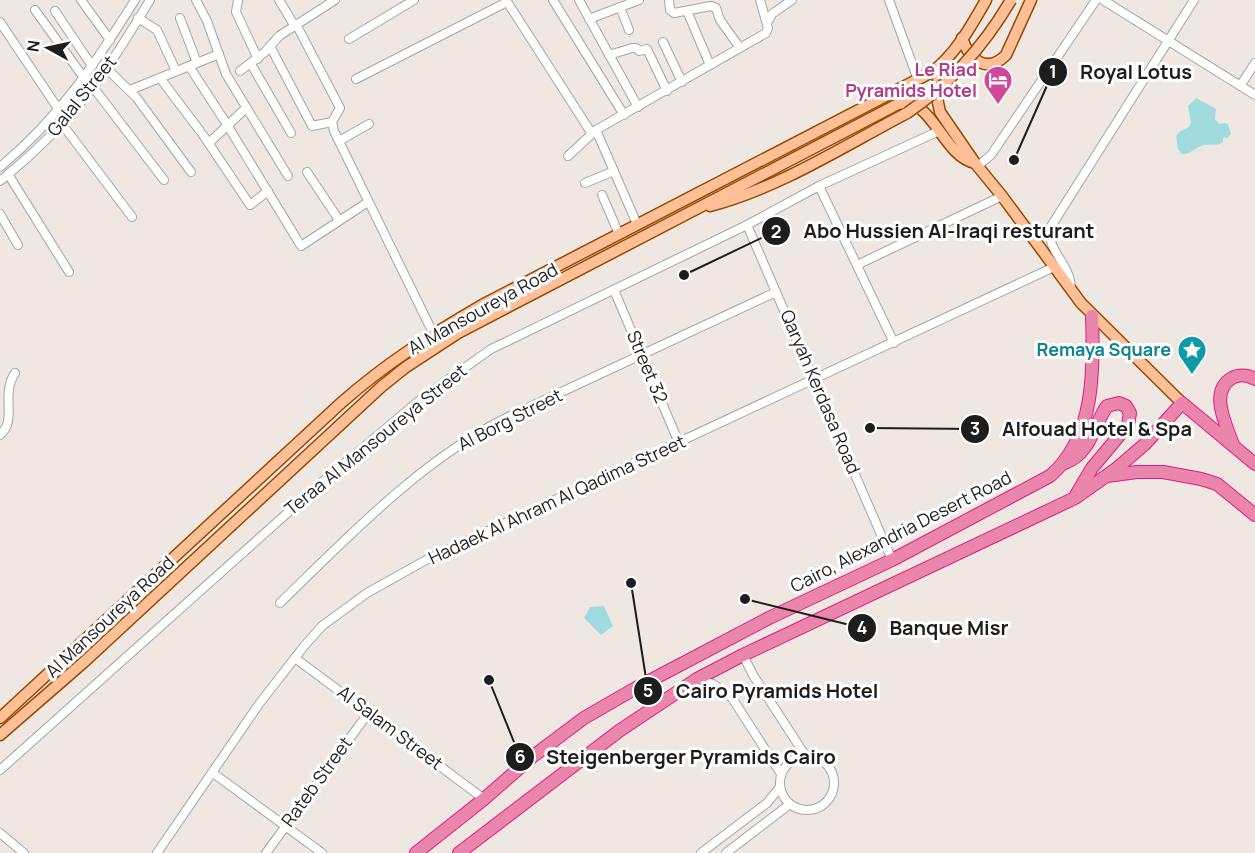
<svg xmlns="http://www.w3.org/2000/svg" width="1255" height="853" font-family="Manrope,sans-serif">
<style>
.water{fill:#a0dcdf}
.lines{fill:none;stroke-linecap:round;stroke-linejoin:round}
.minor-casing{stroke:#a4a4a4;stroke-width:10}
.major-casing{stroke:#964900;stroke-width:13}
.highway-casing{stroke:#e11b83;stroke-width:14}
.minor{stroke:#fff;stroke-width:8}
.major{stroke:#ffbf97;stroke-width:10}
.highway{stroke:#ea85ab;stroke-width:12}
.major-bridge-casing{stroke:#964900;stroke-width:13;stroke-linecap:butt}
.major-bridge{stroke:#ffbf97;stroke-width:10}
.labels{text-anchor:middle;stroke-width:6;stroke-linejoin:round;paint-order:stroke}
.hotel-label{font-size:18px;font-weight:bold;fill:#b23c85;stroke:#fff;text-anchor:end}
.street-label{font-size:18px;fill:#1d1d1d;stroke:#fff}
.culture-label{font-size:18px;font-weight:bold;fill:#0d838f;stroke:#fff;text-anchor:end}
.leader{fill:none;stroke:#1d1d1d;stroke-width:2}
.callout-dot{fill:#1d1d1d;stroke:#fff;stroke-width:2}
.mark-label{font-size:18px;text-anchor:middle;font-weight:bold;fill:#fff}
.callout-label{font-size:20px;text-anchor:middle;font-weight:bold;fill:#1d1d1d;stroke:#fff;stroke-width:6;stroke-linejoin:round;paint-order:stroke}
</style>
<rect width="100%" height="100%" fill="#efe8e2"/>
<g class="water">
<path d="M1196 98 1216 109 1215 119 1219 124 1225 123 1228 124 1231 134 1226 139 1225 137 1223 138V142C1217 147 1212 143 1204 145 1195 147 1192 154 1182 154L1178 149 1176 136 1179 132 1189 127 1191 122 1188 106Z"/>
<path d="M604 606 613 626 601 635 584 618 590 607Z"/>
</g>
<g class="lines">
<g class="minor-casing">
<g id="minor">
<path d="M81 0 110 40"/>
<path d="M196 0 207 21 226 74 288 176"/>
<path d="M238 0 236 12 258 59"/>
<path d="M279 0 294 25"/>
<path d="M506 0 592 134"/>
<path d="M553 0 624 115"/>
<path d="M579 0 638 107"/>
<path d="M669 0 670 10 674 13 711 6 716 8 720 20 740 48"/>
<path d="M889 0 918 80"/>
<path d="M1103 0 1255 95"/>
<path d="M620 7 629 30"/>
<path d="M35 10 84 78"/>
<path d="M55 11 92 66"/>
<path d="M687 11 710 65"/>
<path d="M138 18 157 30 176 71"/>
<path d="M180 18 197 63"/>
<path d="M589 19 639 0"/>
<path d="M0 22 59 110"/>
<path d="M767 23 772 14 792 0"/>
<path d="M296 24 340 108 332 122 334 131 433 333"/>
<path d="M349 39 414 0"/>
<path d="M663 42 682 82"/>
<path d="M270 46 312 126 332 122"/>
<path d="M609 55 632 48H636L639 51 647 49 667 91"/>
<path d="M251 64 291 133"/>
<path d="M189 66 226 123 301 246 368 202"/>
<path d="M106 68 136 97 191 172"/>
<path d="M240 71 265 52 279 36 335 0"/>
<path d="M160 78 200 131"/>
<path d="M356 79 507 2"/>
<path d="M1240 86 1255 63"/>
<path d="M93 87 164 180"/>
<path d="M130 90 219 54"/>
<path d="M62 124 132 217"/>
<path d="M596 130 637 224"/>
<path d="M203 135 250 205 268 191"/>
<path d="M339 141 369 124"/>
<path d="M210 142 246 108"/>
<path d="M568 156 596 130 766 33 768 28 760 0"/>
<path d="M978 166 991 155 1096 0"/>
<path d="M0 167C59 118 95 64 135 0"/>
<path d="M307 172 339 220"/>
<path d="M8 174 69 272"/>
<path d="M0 181C37 151 71 117 100 78 118 53 134 26 150 0"/>
<path d="M585 183 614 171"/>
<path d="M819 186 894 343"/>
<path d="M602 195 619 234"/>
<path d="M0 214 18 245"/>
<path d="M747 225 892 560"/>
<path d="M857 265 1002 196"/>
<path d="M614 290 679 443"/>
<path d="M1071 290C1071 263 1047 253 1050 228L1194 0"/>
<path d="M0 435C18 419 0 396 15 373"/>
<path d="M280 603C347 538 423 458 508 417L776 292"/>
<path d="M743 655 753 675 805 755"/>
<path d="M295 658 484 799"/>
<path d="M697 679 713 684 732 698 781 774"/>
<circle cx="807" cy="783" r="27"/>
<path d="M0 770 322 482 421 399 491 349 508 341 747 225 819 186 939 131"/>
<path d="M213 773 322 853"/>
<path d="M0 833 24 853"/>
<path d="M157 853 259 704 305 645 322 626 367 593 426 560 1054 267"/>
<path d="M266 853 369 712"/>
<path d="M701 853 767 803 780 787"/>
<path d="M726 853 790 804"/>
</g>
</g>
<g class="major-casing">
<g id="major">
<path d="M962 38C969 59 986 75 1006 55L1031 0"/>
<path d="M939 67 937 98 940 112 975 163 1002 196 1081 303 1182 403"/>
<path d="M710 206C779 188 844 146 907 113"/>
<path d="M0 718 341 403C385 364 432 334 482 305L932 72C956 54 971 26 986 0"/>
<path d="M0 735 84 662 381 387 406 367 458 333 898 104C932 95 942 156 975 163"/>
</g>
</g>
<g class="highway-casing">
<g id="highway">
<path d="M1233 445C1227 426 1208 392 1232 378 1239 374 1248 375 1255 379"/>
<path d="M1065 463C1091 453 1093 426 1107 406L1119 403 1126 406 1130 413 1128 425 1092 468 1076 495"/>
<path d="M1107 476 1137 472H1163L1201 479 1217 484 1255 515"/>
<path d="M416 853 484 799 532 757 584 718 636 688 769 618 892 560 1050 476C1095 438 1094 369 1092 316"/>
<path d="M459 853 619 731 697 679 743 655 1075 498 1116 469 1145 444 1182 403 1255 464"/>
</g>
</g>
<use href="#minor" class="minor"/>
<use href="#major" class="major"/>
<use href="#highway" class="highway"/>
<g class="major-bridge-casing">
<path id="major-bridge" d="M907 113C952 83 984 46 1011 0"/>
</g>
<use href="#major-bridge" class="major-bridge"/>
</g>
<defs>
<g id="hotel-pin" transform="scale(1.5)"><path d="M0 17L-7.5 6A9.5 9.5 0 1 1 7.5 6Z" fill="#d1479c" stroke="#fff"/><path d="M-6-4.5h1.5V1H6V5H4.5V3h-9V5H-6ZM-4 0a1.8 1.8 0 1 1 3.6 0ZM.5 0V-2.5h3Q6-2.5 6 0Z" fill="#fff"/></g>
<g id="sight-pin" transform="scale(1.5)"><path d="M0 17L-7.5 6A9.5 9.5 0 1 1 7.5 6Z" fill="#0f9aa8" stroke="#fff"/><path d="M0-6L1.8-2.2L6-1.7L2.9 1.2L3.7 5.4L0 3.3L-3.7 5.4L-2.9 1.2L-6-1.7L-1.8-2.2Z" fill="#fff"/></g>
</defs>
<g fill-rule="evenodd">
<use href="#hotel-pin" x="998" y="80"/>
<use href="#sight-pin" x="1192" y="350"/>
</g>
<g class="labels">
<g class="hotel-label">
<text x="977" y="76">Le Riad<tspan x="977" dy="21">Pyramids Hotel</tspan></text>
</g>
<g class="street-label">
<text transform="translate(82 96) rotate(-51)" y="6">Galal Street</text>
<text transform="translate(483 309) rotate(-29)" y="6">Al Mansoureya Road</text>
<text transform="translate(647 367) rotate(67)" y="6">Street 32</text>
<text transform="translate(820 392) rotate(67)" y="6">Qaryah Kerdasa Road</text>
<text transform="translate(510 420) rotate(-27)" y="6">Al Borg Street</text>
<text transform="translate(376 440) rotate(-39)" y="6">Teraa Al Mansoureya Street</text>
<text transform="translate(557 500) rotate(-25)" y="6">Hadaek Al Ahram Al Qadima Street</text>
<text transform="translate(901 532) rotate(-27)" y="6">Cairo, Alexandria Desert Road</text>
<text transform="translate(110 617) rotate(-43)" y="6">Al Mansoureya Road</text>
<text transform="translate(390 728) rotate(37)" y="6">Al Salam Street</text>
<text transform="translate(317 782) rotate(-54)" y="6">Rateb Street</text>
</g>
<g class="culture-label">
<text x="1171" y="356">Remaya Square</text>
</g>
</g>
<path class="leader" d="M1014 160L1053 72M684 275L776 231M870 428L975 429M745 599L862 628M631 583L648 691M489 680L520 757"/>
<g class="callout-dot">
<circle cx="1014" cy="160" r="6"/>
<circle cx="684" cy="275" r="6"/>
<circle cx="870" cy="428" r="6"/>
<circle cx="745" cy="599" r="6"/>
<circle cx="631" cy="583" r="6"/>
<circle cx="489" cy="680" r="6"/>
<circle cx="1053" cy="72" r="15"/>
<circle cx="776" cy="231" r="15"/>
<circle cx="975" cy="429" r="15"/>
<circle cx="862" cy="628" r="15"/>
<circle cx="648" cy="691" r="15"/>
<circle cx="520" cy="757" r="15"/>
</g>
<g class="mark-label">
<text x="1053" y="78">1</text>
<text x="776" y="238">2</text>
<text x="975" y="435">3</text>
<text x="862" y="634">4</text>
<text x="648" y="697">5</text>
<text x="520" y="763">6</text>
</g>
<g class="callout-label">
<text x="1136" y="79">Royal Lotus</text>
<text x="949" y="238">Abo Hussien Al-Iraqi resturant</text>
<text x="1097" y="436">Alfouad Hotel &amp; Spa</text>
<text x="949" y="635">Banque Misr</text>
<text x="777" y="698">Cairo Pyramids Hotel</text>
<text x="691" y="764">Steigenberger Pyramids Cairo</text>
</g>
<g transform="translate(48 48) rotate(278)" stroke="#ffffff" stroke-width="4.5" paint-order="stroke">
<path d="M0-4.5L10 22L0 15L-10 22Z" fill="#1d1d1d"/>
<text y="-9" font-size="16" font-weight="bold" text-anchor="middle" fill="#1d1d1d">N</text>
</g>
</svg>
